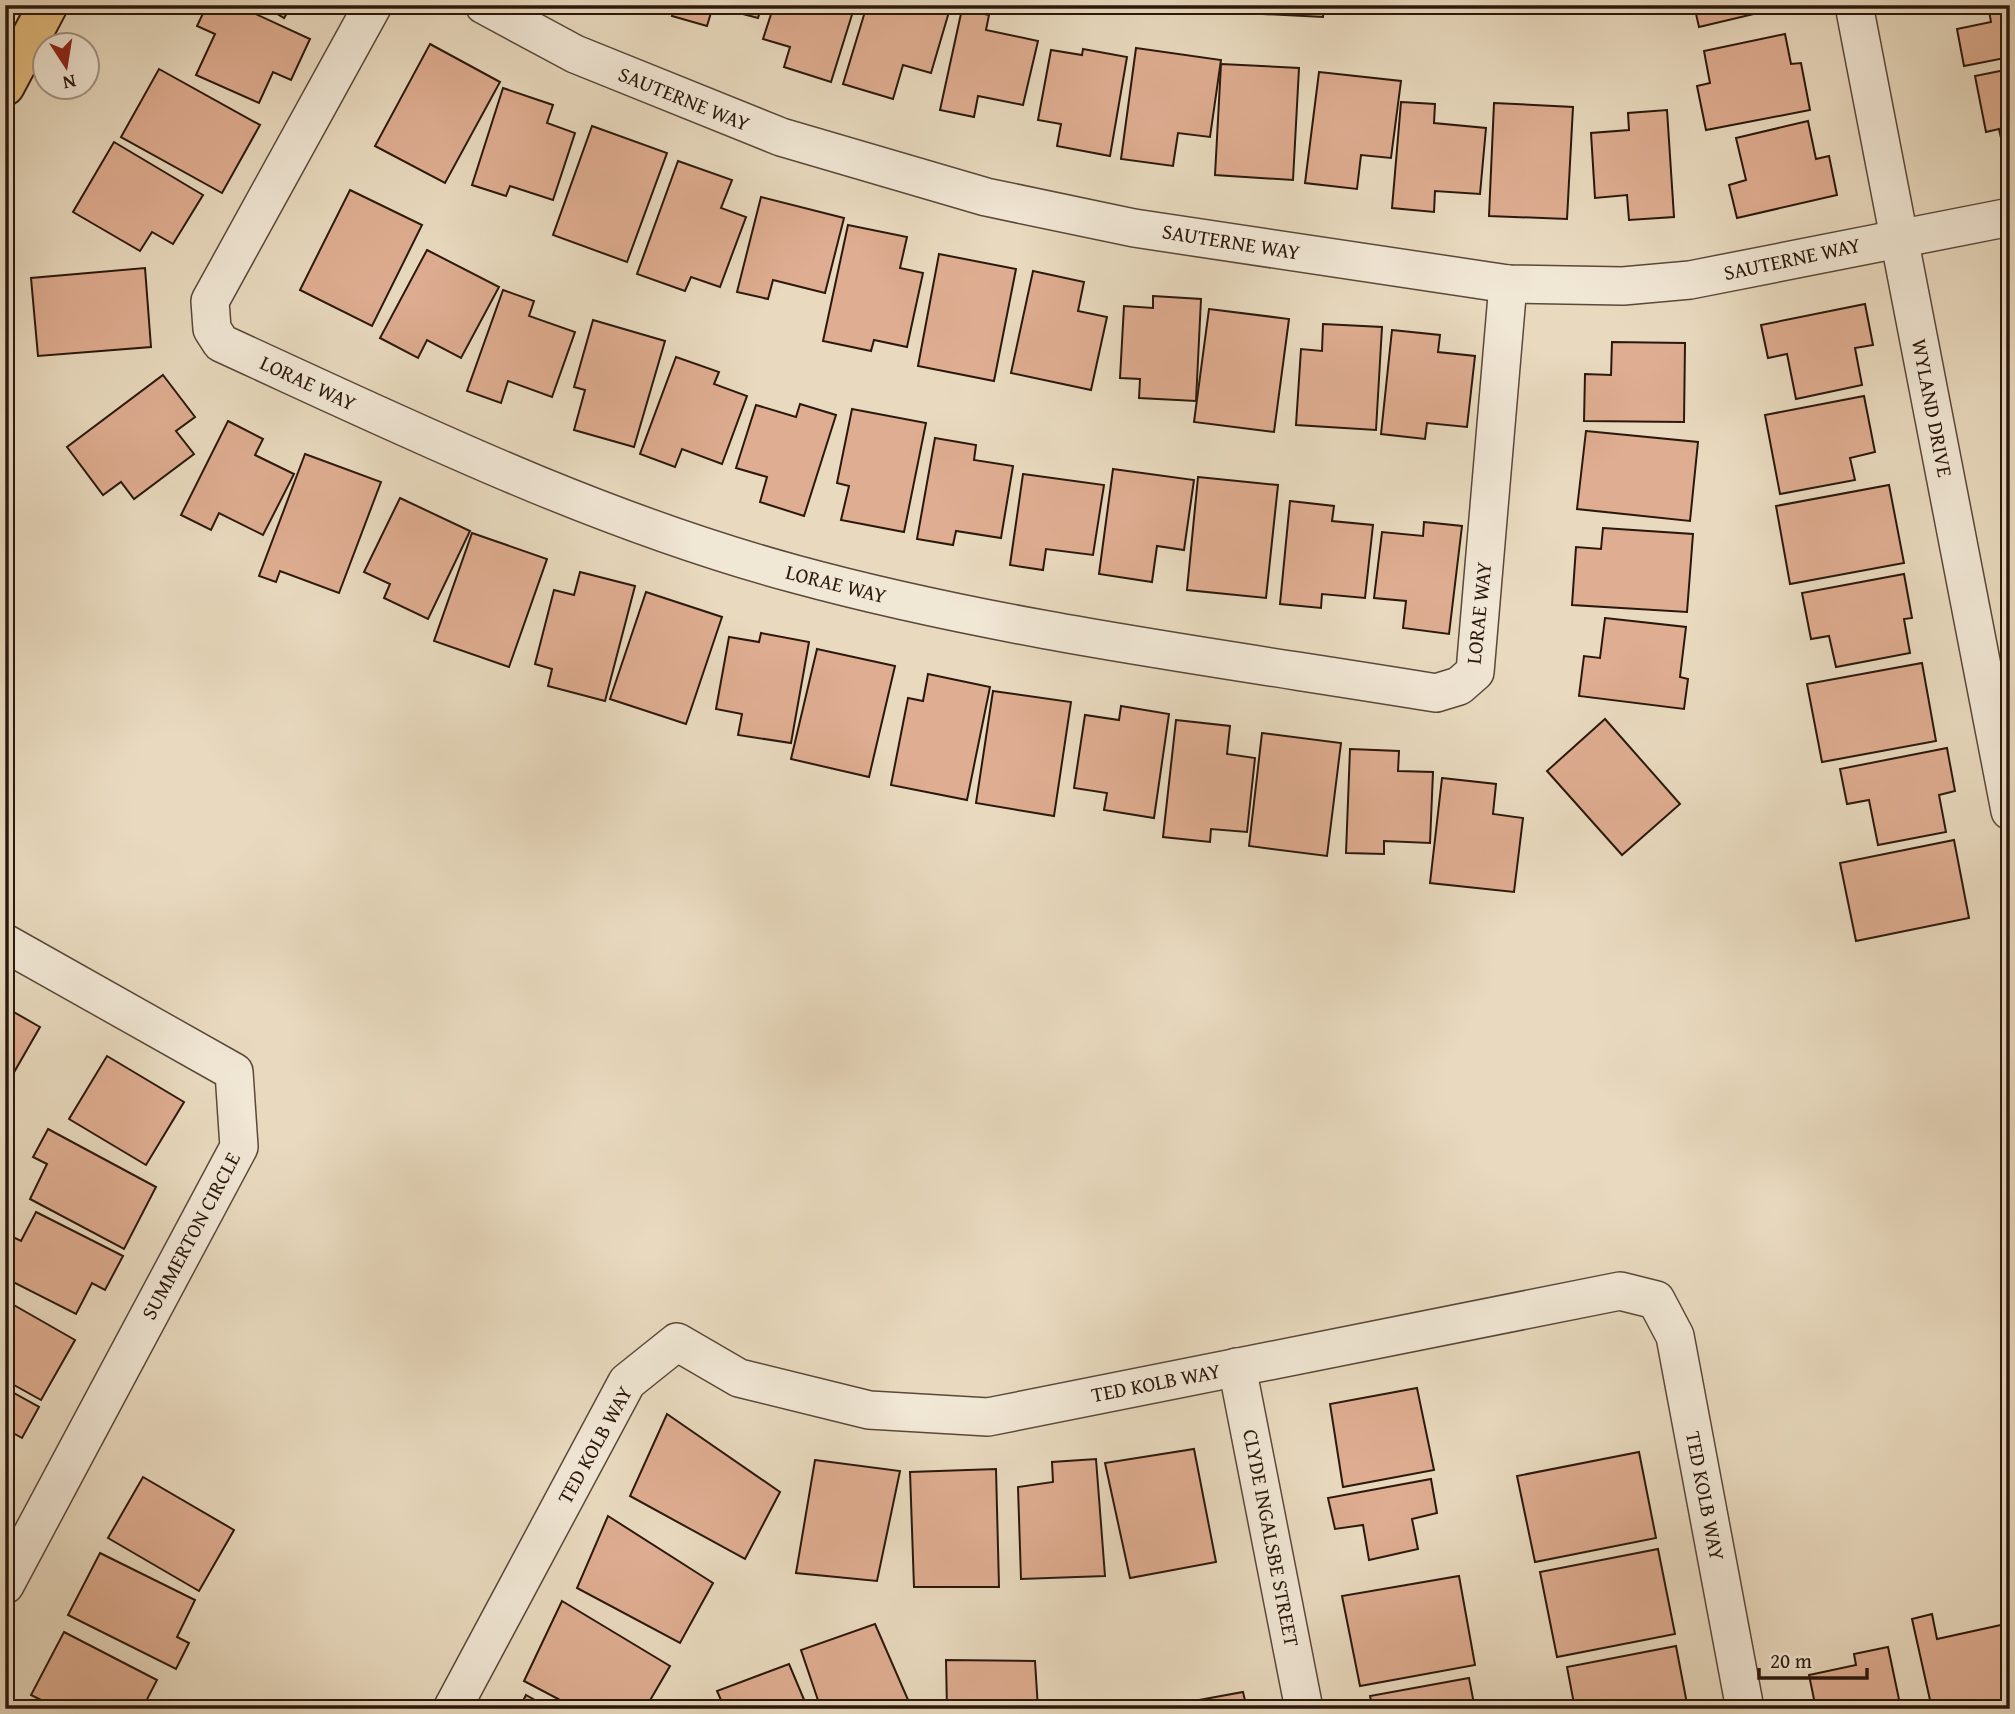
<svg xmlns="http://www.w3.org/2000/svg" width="2015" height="1714" font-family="'Gentium Book Plus',serif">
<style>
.building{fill:#dfad91;stroke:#2b180c;stroke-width:2}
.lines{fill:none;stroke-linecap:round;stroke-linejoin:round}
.street-casing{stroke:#5a4839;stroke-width:40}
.primary-casing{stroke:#2b180c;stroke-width:42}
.street{stroke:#f1e7d5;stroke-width:37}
.primary{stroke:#e4bd80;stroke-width:38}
.labels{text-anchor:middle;stroke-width:6;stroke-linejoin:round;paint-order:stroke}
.street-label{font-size:21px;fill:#2b180c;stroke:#f1e7d5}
</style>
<rect width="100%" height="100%" fill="#e9dabf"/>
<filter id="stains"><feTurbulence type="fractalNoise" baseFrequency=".00286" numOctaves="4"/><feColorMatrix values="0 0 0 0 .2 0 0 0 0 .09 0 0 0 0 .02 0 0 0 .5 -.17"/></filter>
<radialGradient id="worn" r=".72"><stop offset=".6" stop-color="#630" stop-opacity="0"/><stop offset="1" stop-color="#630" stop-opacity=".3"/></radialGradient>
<g class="building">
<path d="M207 5H236L310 39 291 80 273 72 259 103 196 75 215 34 197 26Z"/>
<path d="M263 5H292L284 18Z"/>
<path d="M675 5H762L758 18 713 6 707 26 672 16Z"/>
<path d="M774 5H855L831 82 784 67 790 47 763 39Z"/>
<path d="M867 5H951L931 73 903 65 893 99 843 84Z"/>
<path d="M1244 5H1324L1323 17 1244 13Z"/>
<path d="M1694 5H1792L1699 27Z"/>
<path d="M1988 5H2010V57L1964 66 1957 29 1991 22Z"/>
<path d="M962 9 989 15 986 30 1038 41 1023 105 978 96 974 117 940 110Z"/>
<path d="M1785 34 1791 64 1801 63 1810 110 1706 130 1697 86 1710 83 1704 51Z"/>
<path d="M430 44 500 82 445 183 375 146Z"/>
<path d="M1136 48 1221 60 1210 137 1178 133 1173 166 1121 159Z"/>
<path d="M1083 49 1127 57 1110 156 1057 146 1061 124 1038 120 1051 50 1082 55Z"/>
<path d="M1221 64 1299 68 1293 180 1215 175Z"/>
<path d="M159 69 260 125 222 193 121 137Z"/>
<path d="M2010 69V165H2007L1999 129 1986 132 1975 76Z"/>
<path d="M1319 72 1401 81 1391 158 1361 155 1357 189 1305 183Z"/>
<path d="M503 88 553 105 547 123 575 133 553 200 510 186 506 196 472 185Z"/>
<path d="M1401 102 1435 104 1434 123 1486 128 1480 194 1435 191 1434 212 1392 208Z"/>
<path d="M1494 103 1573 107 1567 219 1489 216Z"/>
<path d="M1667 110 1674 217 1629 220 1627 195 1595 198 1591 133 1629 130 1628 113Z"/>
<path d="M1808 121 1816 159 1829 156 1837 195 1737 218 1729 185 1746 180 1736 138Z"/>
<path d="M592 126 667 153 627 262 553 235Z"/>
<path d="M114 142 203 195 173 244 152 232 140 251 73 212Z"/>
<path d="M678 161 732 180 721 208 746 217 720 287 691 277 685 291 637 274Z"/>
<path d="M350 190 422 225 372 326 300 290Z"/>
<path d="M761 197 844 218 825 293 773 280 768 299 737 292Z"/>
<path d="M848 225 907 237 900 268 923 273 907 347 874 340 871 351 823 341Z"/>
<path d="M427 250 499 287 461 358 427 340 418 358 380 338Z"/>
<path d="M939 254 1016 269 994 381 918 366Z"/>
<path d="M145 268 151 347 38 356 31 278Z"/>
<path d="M1033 271 1084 282 1078 311 1107 317 1091 390 1011 373Z"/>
<path d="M503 290 534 301 529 316 575 332 552 397 508 381 501 403 467 391Z"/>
<path d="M1153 296 1201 299 1196 401 1139 398 1140 379 1120 378 1124 306 1153 308Z"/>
<path d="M1865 304 1873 345 1855 348 1862 385 1796 399 1787 354 1768 358 1761 325Z"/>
<path d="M1209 309 1289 319 1274 432 1194 422Z"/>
<path d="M593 320 665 341 634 447 574 430 585 390 574 387Z"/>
<path d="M1323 324 1382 327 1376 430 1296 425 1301 349 1322 351Z"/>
<path d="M1392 330 1440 335 1438 352 1475 356 1467 427 1427 423 1425 439 1381 434Z"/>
<path d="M1612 342 1685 343 1684 422 1584 421 1585 374 1611 375Z"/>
<path d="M676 357 719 372 714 384 747 396 722 464 682 449 675 467 640 454Z"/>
<path d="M163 375 195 417 176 431 194 454 134 499 121 482 103 495 67 447Z"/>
<path d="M1864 396 1875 452 1850 458 1855 480 1780 494 1765 415Z"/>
<path d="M800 404 836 415 804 516 760 502 767 477 736 468 756 405 796 417Z"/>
<path d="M852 409 926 423 904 532 841 520 849 486 837 483Z"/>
<path d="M228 421 263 439 255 455 294 474 263 535 219 513 211 530 181 515Z"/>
<path d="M1586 431 1698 442 1690 521 1577 509Z"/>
<path d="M935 438 976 445 974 460 1013 466 1001 538 956 531 953 545 917 539Z"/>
<path d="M305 454 381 482 339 593 280 571 276 582 259 576Z"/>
<path d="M1113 469 1194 480 1184 550 1157 546 1152 582 1099 574Z"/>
<path d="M1023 474 1104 485 1093 555 1046 549 1043 570 1010 565Z"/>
<path d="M1198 477 1278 485 1266 598 1187 590Z"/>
<path d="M1889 485 1904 563 1790 584 1776 506Z"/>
<path d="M400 498 470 531 428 619 384 598 390 584 364 572Z"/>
<path d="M1290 501 1334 506 1332 521 1373 525 1365 598 1322 594 1321 608 1280 604Z"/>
<path d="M1424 522 1462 526 1449 634 1403 628 1406 601 1374 598 1382 532 1423 536Z"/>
<path d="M1603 528 1693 534 1687 612 1572 605 1576 547 1601 549Z"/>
<path d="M472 533 547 559 509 667 434 641Z"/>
<path d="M580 572 635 586 605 701 548 686 552 669 535 664 554 590 574 595Z"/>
<path d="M1904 574 1912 618 1904 619 1910 653 1836 667 1829 636 1811 639 1802 593Z"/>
<path d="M646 592 722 617 686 724 610 699Z"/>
<path d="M1605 618 1686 627 1680 677 1688 679 1684 709 1579 696 1584 656 1600 658Z"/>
<path d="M761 633 809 642 791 743 738 735 742 714 716 709 729 637 759 642Z"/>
<path d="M817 649 895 666 869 777 791 759Z"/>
<path d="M1922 663 1936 741 1822 762 1807 684Z"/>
<path d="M928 674 990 687 967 800 891 785 908 698 923 701Z"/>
<path d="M993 691 1071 702 1054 816 976 803Z"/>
<path d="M1121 706 1169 714 1154 818 1104 810 1107 793 1074 788 1085 715 1119 720Z"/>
<path d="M1605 719 1680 804 1622 855 1547 771Z"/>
<path d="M1176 720 1230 726 1227 754 1255 758 1247 832 1211 829 1210 842 1163 837Z"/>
<path d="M1262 733 1341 743 1327 856 1249 846Z"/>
<path d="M1947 748 1955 791 1939 795 1946 832 1878 845 1869 800 1847 804 1840 769Z"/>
<path d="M1350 749 1399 751 1398 771 1433 772 1430 843 1384 841V854L1346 853Z"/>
<path d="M1442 778 1496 784 1493 814 1523 818 1514 892 1430 883Z"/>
<path d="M1954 840 1969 918 1856 941 1840 863Z"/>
<path d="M5 1007 40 1027 5 1088Z"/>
<path d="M107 1056 184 1102 146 1165 69 1119Z"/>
<path d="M48 1129 156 1187 124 1249 30 1199 47 1164 33 1157Z"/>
<path d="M36 1212 123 1256 105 1290 92 1283 76 1314 5 1278V1233L21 1241Z"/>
<path d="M5 1300 75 1340 41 1400 5 1380Z"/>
<path d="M5 1388 39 1407 22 1438 13 1433 5 1446Z"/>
<path d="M1417 1388 1434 1470 1343 1487 1330 1404Z"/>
<path d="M667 1414 780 1492 745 1559 630 1496Z"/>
<path d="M1194 1449 1216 1562 1130 1578 1105 1463Z"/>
<path d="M1639 1452 1656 1538 1535 1562 1517 1476Z"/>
<path d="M1096 1459 1105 1576 1021 1579 1018 1487 1053 1482 1052 1462Z"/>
<path d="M815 1460 900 1471 877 1581 796 1573Z"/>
<path d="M996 1469 999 1587H914L910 1472Z"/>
<path d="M143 1477 234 1530 199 1591 108 1538Z"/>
<path d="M1431 1479 1437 1513 1412 1519 1418 1549 1369 1560 1363 1525 1335 1529 1328 1498Z"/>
<path d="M608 1516 713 1583 680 1643 577 1588Z"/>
<path d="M1658 1549 1675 1634 1557 1657 1540 1572Z"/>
<path d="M100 1553 195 1600 177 1637 189 1643 176 1669 68 1615Z"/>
<path d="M1459 1576 1475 1665 1360 1686 1342 1596Z"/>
<path d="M562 1601 670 1666 645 1709H577L524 1681Z"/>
<path d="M1932 1614 1937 1639 2001 1625 2010 1666V1709H1932L1912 1619Z"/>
<path d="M875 1624 912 1709H821L801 1650Z"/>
<path d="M64 1632 157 1680 142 1709H59L31 1695Z"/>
<path d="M1676 1646 1688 1709H1575L1567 1667Z"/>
<path d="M1888 1647 1901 1709H1816L1809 1675 1856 1665 1854 1654Z"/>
<path d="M946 1660 1035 1661 1038 1709H947Z"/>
<path d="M789 1664 808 1709H725L717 1691Z"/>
<path d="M1469 1678 1475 1709H1373L1370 1696Z"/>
<path d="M1243 1692 1247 1709H1155V1708Z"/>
<path d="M526 1695 551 1709H519Z"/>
<path d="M1139 1706V1709L1050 1708Z"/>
</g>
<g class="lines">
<g class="street-casing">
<g id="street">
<path d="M373 5 210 301 212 329 221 343C409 429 595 520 795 574 1004 631 1222 658 1436 693L1459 686 1475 672 1508 284"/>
<path d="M484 5 575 54 781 137 986 197 1134 228 1508 284 1623 286 1690 280 2010 217"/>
<path d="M1854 5 2010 811"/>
<path d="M5 943 234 1072 239 1147 5 1585"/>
<path d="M1237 1367 1304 1709"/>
<path d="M452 1709 627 1382 677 1342 739 1378 869 1410 988 1417 1620 1291 1656 1300 1675 1336 1745 1709"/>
</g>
</g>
<g class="primary-casing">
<path id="primary" d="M5 86 48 5"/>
</g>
<use href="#street" class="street"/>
<use href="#primary" class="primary"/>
</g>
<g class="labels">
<g class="street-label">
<text transform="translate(684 99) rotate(22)" y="7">SAUTERNE WAY</text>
<text transform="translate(1231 242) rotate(9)" y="7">SAUTERNE WAY</text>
<text transform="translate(1792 259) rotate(-12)" y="7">SAUTERNE WAY</text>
<text transform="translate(308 383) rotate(25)" y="7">LORAE WAY</text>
<text transform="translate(1932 408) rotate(79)" y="7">WYLAND DRIVE</text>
<text transform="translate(836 584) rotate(14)" y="7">LORAE WAY</text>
<text transform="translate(1479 613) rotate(-84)" y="7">LORAE WAY</text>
<text transform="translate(191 1236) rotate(-62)" y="7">SUMMERTON CIRCLE</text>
<text transform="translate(1156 1383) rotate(-11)" y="7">TED KOLB WAY</text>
<text transform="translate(595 1445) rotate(-61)" y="7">TED KOLB WAY</text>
<text transform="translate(1705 1496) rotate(79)" y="7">TED KOLB WAY</text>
<text transform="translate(1271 1538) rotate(79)" y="7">CLYDE INGALSBE STREET</text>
</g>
</g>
<rect width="2015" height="1714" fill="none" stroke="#e9dabf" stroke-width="28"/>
<rect x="7" y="7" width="2001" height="1700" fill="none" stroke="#2b180c" stroke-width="3.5"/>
<rect x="14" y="14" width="1987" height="1686" fill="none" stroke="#2b180c" stroke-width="2"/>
<g transform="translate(66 66) rotate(168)"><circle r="33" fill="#f1e7d5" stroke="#a29485" stroke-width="2"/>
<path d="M0-5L12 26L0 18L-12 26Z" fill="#8f2418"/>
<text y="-10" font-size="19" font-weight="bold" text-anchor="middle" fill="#2b180c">N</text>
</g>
<path d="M1759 1668v10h108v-10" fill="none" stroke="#2b180c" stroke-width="3.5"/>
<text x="1770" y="1668" font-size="21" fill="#2b180c" stroke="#f1e7d5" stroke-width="5" paint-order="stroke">20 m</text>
<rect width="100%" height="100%" filter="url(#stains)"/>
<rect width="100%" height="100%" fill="url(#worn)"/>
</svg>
